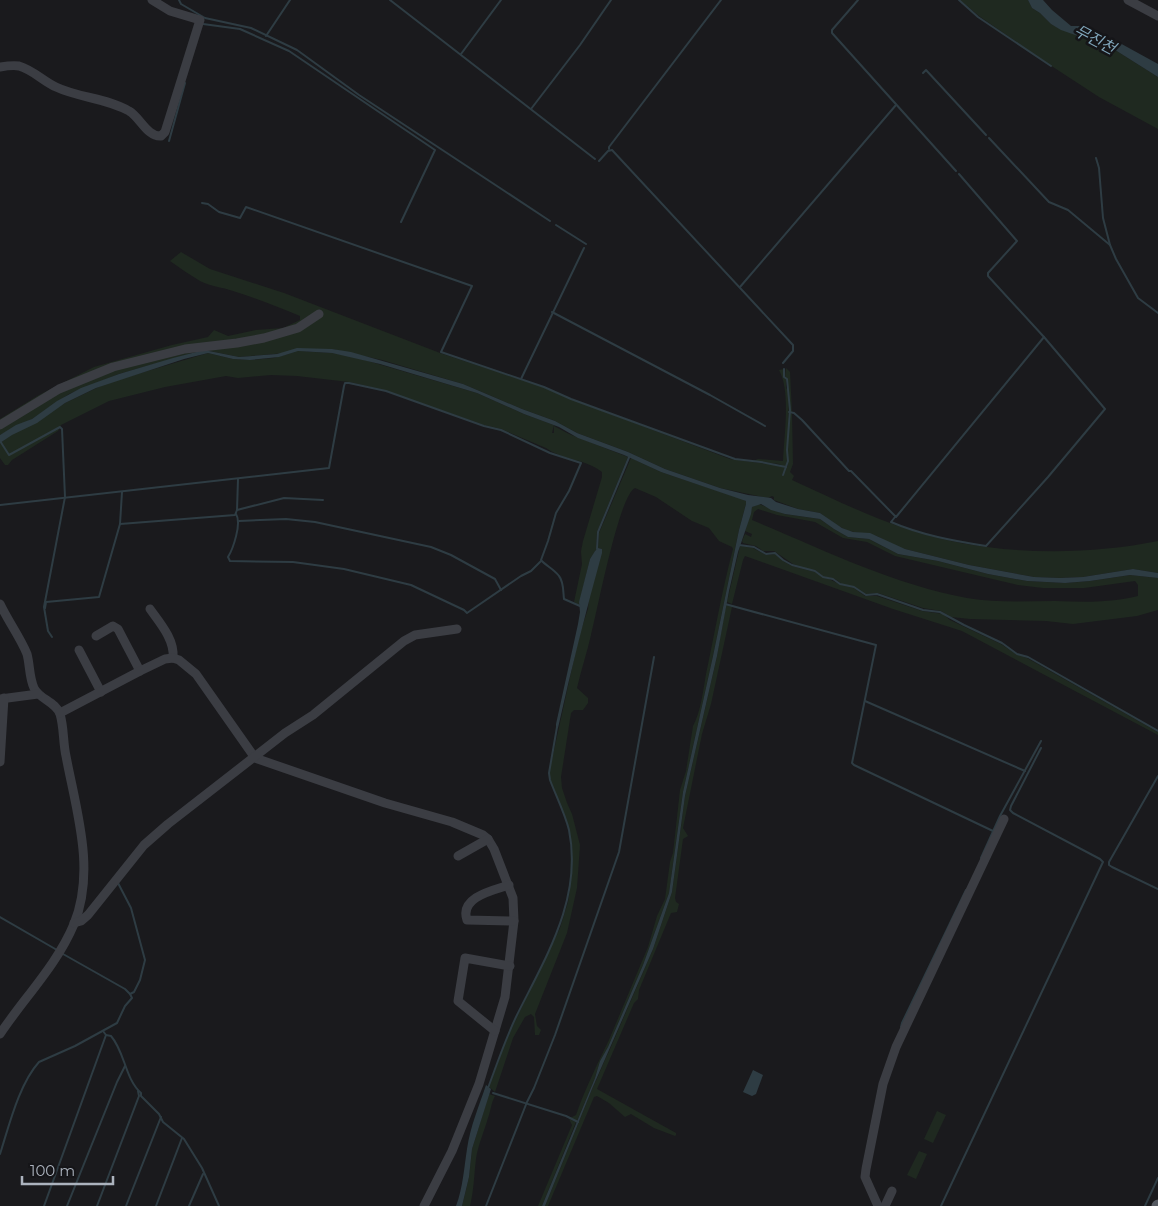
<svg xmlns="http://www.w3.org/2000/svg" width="1158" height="1206" font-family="Montserrat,'Noto Sans KR',sans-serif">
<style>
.green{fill:#1f2920;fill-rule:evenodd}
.water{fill:#2e3c43}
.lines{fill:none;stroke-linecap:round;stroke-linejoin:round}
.stream{stroke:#2e3c43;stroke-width:2}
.minor{stroke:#3b3d43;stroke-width:9}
.major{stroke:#565a62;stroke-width:11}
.labels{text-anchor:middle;stroke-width:5;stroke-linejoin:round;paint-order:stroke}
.water-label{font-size:16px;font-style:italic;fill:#80a6bb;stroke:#151518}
</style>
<rect width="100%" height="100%" fill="#1a1a1d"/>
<g class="green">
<path d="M960 0H1028L1032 8 1040 13 1051 24 1061 29 1112 48 1158 77V129L1099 97 1053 67 979 16Z"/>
<path d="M181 252 210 269 284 293 440 353 543 387 571 399 730 459 782 466 785 468 782 475 783 476 788 464V420L790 413 792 414 793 464 790 472 794 476 792 480C829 497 868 516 907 529 983 555 1079 557 1158 541V573L1133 569 1083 577 1060 578 1034 577 969 565 905 549 893 545 877 536 848 531 835 524 820 513 798 509 774 500V497L772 496 768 498 720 488 665 469 628 452 577 433 555 421 522 409 463 384 382 360 332 349 239 357 204 350 119 374 69 394 32 419 0 435V419L39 395 94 367 172 345 208 337 214 330 228 336 256 330 283 328 300 320V316C278 307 256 298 233 291 222 287 212 287 200 281 190 275 180 268 170 261Z"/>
<path d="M298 351 332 353 351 356 477 393 524 414 554 425 552 433H554V426L569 434 628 457 597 532 596 550 590 559 579 605 574 602 582 564 581 551 583 541 602 477V472C586 459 562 460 546 448L501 429 484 425 380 389 349 382 297 376 271 375 238 378 226 376 165 387 109 401 61 425 58 431 12 460 8 465H5L0 458V443L11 435 65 403 107 383 208 353 233 359 250 360 274 358Z"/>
<path d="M786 368 790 372 792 412H790L787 379 785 377Z"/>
<path d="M784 369V377L786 379V388L789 390 788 461 786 467 779 464 753 461 758 459 783 461C784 436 791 391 779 370Z"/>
<path d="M631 458 661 472 742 499 746 501V504L739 530 713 656 683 792 669 893 643 965 608 1047 600 1061 595 1078 577 1121 570 1118 576 1115C585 1089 597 1065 609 1040L648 947 657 916 665 899 670 862 673 853 680 790 686 771 693 726C701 711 703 691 706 674 715 632 722 590 733 549L732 547 719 541 709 528 692 521 656 497 635 488C619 495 597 613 591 635 587 653 581 670 577 688L588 698V703L583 710H574L571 713 561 777 562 788 567 803 572 814 580 845 577 888 567 933 535 1014 537 1026 541 1030 539 1035H535L534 1017 531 1014 525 1017 513 1038 495 1092 489 1087 507 1038 560 928 568 902 570 889 571 840 569 829 550 780 549 773 579 636 588 609 589 595 602 549 598 548 599 533Z"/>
<path d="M759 504 785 514 820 519 834 529 848 537 869 539 898 554 938 561 988 574 1027 581 1065 583 1090 581 1130 575 1158 578V610L1137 616 1073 624 1046 621 970 619 951 617 941 611 923 608 878 593 866 594 855 587 842 584 835 579 823 576 815 570 806 569 793 564 774 551H763L756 546 743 543 742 541 745 534 751 537 752 534 745 531 752 507ZM758 509 777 515 815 522 843 538 867 542 895 556 1018 585 1043 588H1084L1135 581 1138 585V596C1111 603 1082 602 1055 601 1026 601 996 603 967 598 892 584 822 549 752 520L754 512Z"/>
<path d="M740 546 753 548 766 555 775 554 783 561 792 566 815 572 841 585 854 588 865 596H877L922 611 943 614 950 620 1001 644 1016 654 1027 658 1158 732V735L962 631 893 609 745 556 743 560 732 604 727 602Z"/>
<path d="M726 605 732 607 711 704 702 734 683 828 688 836 683 839 675 898 676 902 679 904 677 912 671 913 639 990 638 999 634 1003 597 1089 676 1133V1135L675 1136 654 1128 631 1114 625 1117 609 1103 597 1096 594 1097 548 1206H545L592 1089C599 1076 603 1062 610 1049L653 949 672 892 685 796 717 656Z"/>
<path d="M489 1094 495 1096C491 1103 491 1110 488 1118 484 1132 478 1145 476 1159 474 1175 474 1190 470 1206H462L469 1177 472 1149Z"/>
<path d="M937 1111 946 1115 933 1143 924 1139Z"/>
<path d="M569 1119 576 1122 542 1206H538L572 1125Z"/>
<path d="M919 1151 927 1154 916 1179 907 1175Z"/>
</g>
<g class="water">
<path d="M1028 0H1043L1052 10 1071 26H1081L1118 42 1158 64V77L1112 48 1061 30 1051 24 1040 13 1032 8Z"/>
<path d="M297 348 332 349 351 352 463 384 522 409 555 421 577 433 628 452 665 469 720 488 748 495 771 498 776 502 798 509 820 513 842 528 853 532 870 533 905 549 969 565 1034 577 1060 578 1083 577 1133 569 1158 573V578L1130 575 1090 581 1065 583 1027 581 988 574 938 561 898 554 869 539 848 537 834 529 820 519 785 514 771 510 761 504 752 507 751 514 738 552 729 591 717 656 685 796 672 892 653 949 592 1089 545 1206H542L595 1078 600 1061 608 1047 643 965 669 893 683 792 713 656 739 530 746 504V501L661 472 624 455 578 438 559 427 524 414 477 393 380 364 332 353 298 351 279 357 250 360 233 359 208 353 184 359 96 388 65 403 37 423 12 435 0 443V435L16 425 32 419 57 401 81 388 119 374 173 358 204 350 239 357 277 354Z"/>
<path d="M598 548 602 549V553C586 611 571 669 558 728L556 727V724L578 624 580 612 579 602 590 559 595 551Z"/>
<path d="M753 1070 763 1075 756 1094 752 1096 743 1092Z"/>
<path d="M486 1085 491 1089 472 1149 469 1177 462 1206H456C463 1187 464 1168 467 1149 470 1127 479 1106 486 1085Z"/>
</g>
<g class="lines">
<g class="stream">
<path d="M179 0 181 4 205 18 251 28 297 50 359 95 550 221"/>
<path d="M390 0 595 159"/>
<path d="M858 0 832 30V33L956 171"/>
<path d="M959 0 978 17 1051 66"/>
<path d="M203 24 240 29 289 51 435 150 401 222"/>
<path d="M266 36 290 0"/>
<path d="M461 54 501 0"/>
<path d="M923 73 926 70 986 135"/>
<path d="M531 109 580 45 611 0"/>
<path d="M989 138 1049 202 1068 210 1110 245"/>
<path d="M169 141 185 83"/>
<path d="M609 149V147L721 0"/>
<path d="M1096 158 1099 168 1103 218 1110 245 1116 259 1138 298 1158 313"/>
<path d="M599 161 608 151 612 150 793 345V351L783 363"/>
<path d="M202 203 208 204 219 212 240 218 246 207 472 286 441 352 544 387 571 399 735 459 761 462 786 467"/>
<path d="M556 225 586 244"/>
<path d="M740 287 896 105"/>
<path d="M552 312 710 395 765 426"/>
<path d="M521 379 584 248"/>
<path d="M789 412 794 413 802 420 849 471H851L896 517 1044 337"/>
<path d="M0 441 9 455 60 427 62 429 65 497 44 607 48 631 52 637"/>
<path d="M783 475 788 461 787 450 790 410 787 379 784 377V369"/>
<path d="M0 505 329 468 344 386 345 383H349L386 391 484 426 501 430 550 453 581 463 569 491 556 513 548 541 541 560C546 566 554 569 559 576 564 582 563 592 564 599L580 606"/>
<path d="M237 510 284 498 323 500"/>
<path d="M236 514C242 523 233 549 228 557L230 561 293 562 344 569 411 585 464 610 467 613 521 576 531 571 541 561"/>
<path d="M895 517 891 522C921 535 954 541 986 546L1048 477 1105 409 1044 337 988 276V273L1017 241 959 174"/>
<path d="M239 521 286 519 315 522 431 547 451 555 495 579 501 590"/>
<path d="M120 524 235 515 237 510 238 479"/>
<path d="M739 545 754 547 766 554 775 553 783 560 792 565 815 571 823 577 833 579 840 584 854 587 866 595 877 594 923 610 940 612 964 625 1002 643 1017 654 1028 657 1158 731"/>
<path d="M597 549 598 532 630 455"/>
<path d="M725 604 876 645 852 763 854 765 993 831"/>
<path d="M45 608 46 602 99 597 120 524 122 492"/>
<path d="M865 701 1025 771"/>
<path d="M1158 776 1109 862V865L1112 867 1158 889"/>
<path d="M981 858 1000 816 1041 741"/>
<path d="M118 883 131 908 145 960 140 980 134 992 130 994"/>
<path d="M0 917 57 950"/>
<path d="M901 1027 902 1023 966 890"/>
<path d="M103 1031 106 1035 111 1036C125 1052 125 1079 141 1093V1096L159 1114 163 1122 184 1139 202 1168 219 1206"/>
<path d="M488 1088C497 1064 505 1040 516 1017 545 958 583 899 569 830 565 814 556 796 550 780L549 773 557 727"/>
<path d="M493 1093 566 1116 578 1122"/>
<path d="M0 1154C9 1126 19 1084 39 1062L75 1046 117 1023 125 1006 132 998 130 994 125 989 63 954"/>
<path d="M44 1206 106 1035"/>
<path d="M67 1206 117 1082 125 1066"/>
<path d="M97 1206 139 1096 138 1091"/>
<path d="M126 1206 161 1117"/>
<path d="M156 1206 182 1138"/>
<path d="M189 1206 203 1174"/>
<path d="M486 1206 527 1102 534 1088 555 1035 619 852 654 657"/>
<path d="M941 1206 1102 864 1103 862 1100 859 1013 813 1010 810 1011 806 1041 748"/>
<path d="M1145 1206 1158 1178"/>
</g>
<g class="minor">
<path d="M1128 0 1158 16"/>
<path d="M0 67C6 66 13 65 19 66 33 70 43 81 56 87 79 98 107 98 129 111 140 117 147 137 161 136L165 132 200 20 170 11 152 0"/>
<path d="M0 425 59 389 113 367 185 349 237 343 264 338 298 328 319 314"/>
<path d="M0 604C8 621 20 637 27 654 30 665 29 677 34 688 39 699 56 702 60 714 64 727 63 743 66 756 76 810 96 870 74 924 57 965 24 998 0 1034"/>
<path d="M150 609C160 623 175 640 173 658"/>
<path d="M96 636 113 626 118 629 140 671"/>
<path d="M79 650 101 692"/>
<path d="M0 699 38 694"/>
<path d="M60 713 140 671 165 659 173 658 179 660 196 674 255 758 385 803 452 822 483 835 488 839 494 849 513 898 514 921 505 997 479 1084 452 1151 424 1206"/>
<path d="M0 762 4 698"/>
<path d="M458 856 488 839"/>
<path d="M509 885C494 890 459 897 467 920L514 921"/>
<path d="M74 923 81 921 88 915 144 845 168 824 285 733 313 715 404 641 415 635 457 629"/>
<path d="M495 1031 458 1001 465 958 510 966"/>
<path d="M878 1206 865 1177 866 1169 883 1084 896 1047 1004 819"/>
<path d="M885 1206 892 1191"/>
</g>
<path class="major" d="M1157 1206 1158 1205"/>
</g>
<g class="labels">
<g class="water-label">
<text transform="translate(1095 39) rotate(28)" y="6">무진천</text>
</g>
</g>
<path d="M22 1176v8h91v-8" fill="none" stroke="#acb3be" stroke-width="2.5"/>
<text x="30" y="1176" font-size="15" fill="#acb3be" stroke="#151518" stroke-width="4" paint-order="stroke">100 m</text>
</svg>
